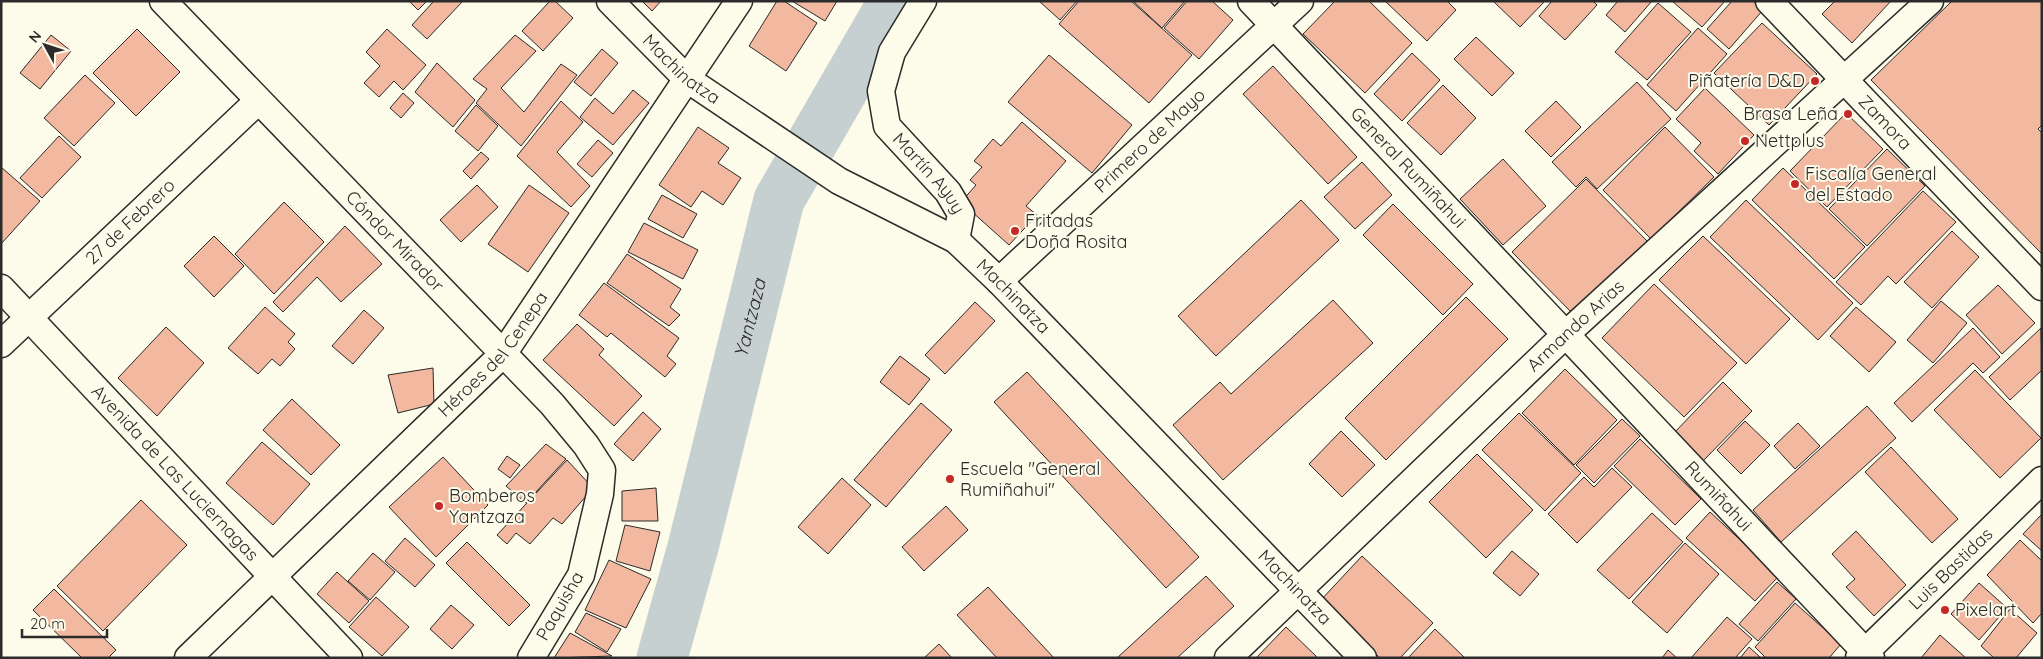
<svg xmlns="http://www.w3.org/2000/svg" width="2043" height="659" font-family="Quicksand,sans-serif">
<style>
.lines{fill:none;stroke-linecap:round;stroke-linejoin:round}
.river{stroke:#c7d0d0;stroke-width:51}
.building{fill:#f2b8a0;stroke:#2b2b2b}
.street-casing{stroke:#2b2b2b;stroke-width:29}
.street{stroke:#fdfbea;stroke-width:26}
.poi-dot{fill:#c62828;stroke:#fdfbea;stroke-width:2}
.labels{text-anchor:middle;stroke-width:4;stroke-linejoin:round;paint-order:stroke}
.street-label{font-size:18px;fill:#2b2b2b;stroke:#fdfbea}
.poi-label{font-size:18px;fill:#2b2b2b;stroke:#fdfbea;text-anchor:start}
.water-label{font-size:19px;font-style:italic;fill:#2b2b2b;stroke:#fdfbea}
</style>
<rect width="100%" height="100%" fill="#fdfbea"/>
<g class="lines">
<path class="river" id="s1" d="M662 658 693 547 779 200 894 1"/>
</g>
<g class="building">
<path d="M409 1H427L418 10Z"/>
<path d="M434 1H463L427 39 412 25Z"/>
<path d="M550 1H555L573 18 543 51 522 31Z"/>
<path d="M642 1H661L652 11Z"/>
<path d="M777 1H784L817 23 786 71 749 46Z"/>
<path d="M792 1H837L825 21Z"/>
<path d="M1039 1H1077L1060 20Z"/>
<path d="M1079 1H1131L1192 55 1149 103 1059 24Z"/>
<path d="M1133 1H1185L1162 28Z"/>
<path d="M1187 1H1212L1233 20 1199 59 1164 28Z"/>
<path d="M1335 1H1369L1412 43 1365 93 1303 34Z"/>
<path d="M1385 1H1447L1456 10 1427 41Z"/>
<path d="M1493 1H1545L1520 27Z"/>
<path d="M1552 1H1593L1597 5 1565 40 1539 16Z"/>
<path d="M1618 1H1652L1625 32 1606 15Z"/>
<path d="M1672 1H1725L1702 27Z"/>
<path d="M1732 1H1753L1763 10 1729 49 1707 29Z"/>
<path d="M1835 1H1891L1852 43 1822 14Z"/>
<path d="M1952 1H2042V125L2038 129 2042 133V254L1871 80Z"/>
<path d="M1658 3 1691 32 1647 80 1615 52Z"/>
<path d="M1762 23 1817 74 1769 125 1714 73Z"/>
<path d="M1698 28 1727 54 1676 111 1647 85Z"/>
<path d="M137 29 180 72 136 116 93 73Z"/>
<path d="M387 29 426 65 403 90 394 81 379 97 364 83 380 66 366 52Z"/>
<path d="M51 35 71 51 40 89 20 73Z"/>
<path d="M515 35 536 51 501 88 524 112 561 64 577 75 521 146 476 103 487 89 473 79Z"/>
<path d="M1476 37 1514 73 1492 96 1454 59Z"/>
<path d="M602 49 618 63 591 96 574 82Z"/>
<path d="M1412 53 1440 80 1402 121 1374 94Z"/>
<path d="M1049 55 1132 125 1092 173 1008 102Z"/>
<path d="M437 63 475 100 453 127 415 92Z"/>
<path d="M1273 66 1357 157 1328 184 1243 94Z"/>
<path d="M85 75 115 103 74 146 44 118Z"/>
<path d="M1637 82 1671 119 1597 189 1586 177 1576 187 1552 162Z"/>
<path d="M1443 85 1476 118 1441 155 1407 123Z"/>
<path d="M1705 88 1754 135 1718 174 1694 151 1701 143 1676 119Z"/>
<path d="M633 90 649 103 613 145 580 117 595 98 613 114Z"/>
<path d="M403 93 414 103 401 118 390 108Z"/>
<path d="M561 101 583 122 557 152 590 186 571 207 517 156Z"/>
<path d="M1556 101 1581 127 1551 157 1525 131Z"/>
<path d="M476 105 498 126 478 151 455 131Z"/>
<path d="M1846 113 1883 149 1827 207 1790 171Z"/>
<path d="M1022 122 1066 161 1026 206 1037 215 1009 245 961 202 976 185 970 180 982 167 974 161 993 139 1001 146Z"/>
<path d="M698 127 729 148 718 163 741 178 723 205 702 191 691 207 659 185Z"/>
<path d="M1665 127 1714 177 1651 239 1603 190Z"/>
<path d="M59 136 81 157 42 198 20 178Z"/>
<path d="M598 140 613 153 592 177 577 164Z"/>
<path d="M1887 149 1925 186 1867 246 1829 209Z"/>
<path d="M481 152 489 159 471 179 463 171Z"/>
<path d="M1503 159 1546 206 1503 245 1460 199Z"/>
<path d="M1362 162 1392 195 1355 229 1324 197Z"/>
<path d="M1 167 40 201 1 244Z"/>
<path d="M1783 168 1865 247 1834 279 1752 200Z"/>
<path d="M1586 179 1648 242 1574 315 1512 252Z"/>
<path d="M477 185 498 207 461 242 440 220Z"/>
<path d="M529 185 569 213 528 272 488 244Z"/>
<path d="M1923 191 1956 222 1896 284 1888 276 1861 305 1836 282Z"/>
<path d="M662 195 697 214 683 238 648 219Z"/>
<path d="M1301 200 1339 240 1216 356 1178 316Z"/>
<path d="M1746 200 1853 303 1818 340 1710 237Z"/>
<path d="M284 202 324 242 274 294 235 254Z"/>
<path d="M1393 204 1473 284 1443 315 1363 235Z"/>
<path d="M644 223 698 250 683 279 628 252Z"/>
<path d="M345 226 382 264 341 302 317 277 283 312 273 302Z"/>
<path d="M1952 231 1979 257 1932 308 1904 282Z"/>
<path d="M214 236 244 266 214 297 184 266Z"/>
<path d="M1703 236 1790 319 1746 364 1659 280Z"/>
<path d="M627 254 681 289 670 307 680 315 669 326 607 283Z"/>
<path d="M604 283 679 338 667 356 676 364 665 377 611 333 607 337 579 315Z"/>
<path d="M1654 284 1737 363 1684 417 1602 338Z"/>
<path d="M1998 285 2035 323 2002 354 1966 315Z"/>
<path d="M1466 297 1508 339 1386 460 1345 418Z"/>
<path d="M1333 300 1373 343 1223 480 1173 425 1220 382 1231 394Z"/>
<path d="M1941 301 1967 323 1933 363 1907 340Z"/>
<path d="M975 302 995 321 945 374 925 355Z"/>
<path d="M265 307 295 334 288 342 295 349 280 366 272 359 258 374 228 348Z"/>
<path d="M1856 307 1896 342 1869 372 1830 336Z"/>
<path d="M364 310 384 328 353 364 332 346Z"/>
<path d="M577 324 604 349 599 355 642 396 614 426 543 360Z"/>
<path d="M166 327 204 363 157 416 118 378Z"/>
<path d="M1973 328 2000 357 1983 373 1973 363 1912 422 1894 403Z"/>
<path d="M2041 328 2042 370 2010 400 1989 377Z"/>
<path d="M900 356 930 379 909 405 880 382Z"/>
<path d="M433 368 434 404 398 413 388 375Z"/>
<path d="M1565 369 1617 420 1574 465 1522 413Z"/>
<path d="M1975 370 2041 438 2000 478 1934 410Z"/>
<path d="M1027 372 1199 557 1166 588 994 402Z"/>
<path d="M1723 382 1752 411 1702 462 1673 434Z"/>
<path d="M292 399 340 445 311 475 263 430Z"/>
<path d="M921 403 952 430 886 507 854 480Z"/>
<path d="M1867 406 1896 438 1781 542 1753 510Z"/>
<path d="M643 412 661 429 633 461 614 444Z"/>
<path d="M1519 413 1581 473 1545 511 1482 450Z"/>
<path d="M1622 419 1640 436 1594 483 1576 465Z"/>
<path d="M1745 421 1770 445 1741 474 1717 450Z"/>
<path d="M1798 423 1820 446 1795 469 1774 446Z"/>
<path d="M1341 431 1375 465 1342 497 1309 464Z"/>
<path d="M1640 439 1701 499 1675 525 1614 466Z"/>
<path d="M262 442 310 484 273 525 226 483Z"/>
<path d="M546 444 566 459 526 503 506 486Z"/>
<path d="M1891 447 1958 519 1932 543 1865 472Z"/>
<path d="M1477 454 1533 510 1486 558 1429 502Z"/>
<path d="M507 456 520 465 510 478 498 469Z"/>
<path d="M443 457 488 505 436 557 389 507Z"/>
<path d="M567 460 593 488 562 524 553 518 530 544 516 533 507 544 497 535Z"/>
<path d="M1612 468 1632 487 1577 543 1548 514 1584 477 1594 487Z"/>
<path d="M842 478 871 505 828 554 798 527Z"/>
<path d="M656 488 658 521H622V491Z"/>
<path d="M141 500 187 545 103 631 57 586Z"/>
<path d="M946 506 968 530 924 571 902 547Z"/>
<path d="M1710 512 1779 576 1755 601 1686 538Z"/>
<path d="M1652 513 1683 542 1629 599 1597 570Z"/>
<path d="M2042 514V551L2023 534Z"/>
<path d="M625 525 660 532 650 571 616 561Z"/>
<path d="M1856 531 1906 585 1874 616 1846 587 1855 579 1832 554Z"/>
<path d="M405 538 435 565 415 587 385 561Z"/>
<path d="M2020 540 2042 561V613L2033 623 1987 575Z"/>
<path d="M467 542 530 605 509 626 446 563Z"/>
<path d="M1685 543 1719 574 1667 633 1632 602Z"/>
<path d="M1512 551 1539 574 1520 596 1493 573Z"/>
<path d="M373 553 395 572 370 600 348 581Z"/>
<path d="M1362 556 1433 623 1400 658H1380L1320 601Z"/>
<path d="M609 560 651 579 626 628 585 610Z"/>
<path d="M337 572 369 601 349 623 317 594Z"/>
<path d="M1206 576 1234 606 1177 658H1117Z"/>
<path d="M1777 582 1796 599 1758 641 1739 624Z"/>
<path d="M1979 583 2007 608 1979 640 1951 614Z"/>
<path d="M988 587 1054 658H997L957 615Z"/>
<path d="M54 589 116 650 108 658H82L33 610Z"/>
<path d="M376 597 409 627 382 656 349 627Z"/>
<path d="M1795 603 1841 644 1829 658H1766L1755 647Z"/>
<path d="M451 605 474 625 452 649 430 629Z"/>
<path d="M2010 609 2037 633 2016 658H1994L1981 646Z"/>
<path d="M586 613 621 629 607 652 575 632Z"/>
<path d="M1727 617 1752 639 1735 658H1691Z"/>
<path d="M1286 627 1318 658H1256Z"/>
<path d="M1435 629 1465 658H1408Z"/>
<path d="M570 633 612 656 554 658Z"/>
<path d="M1940 635 1966 658H1921Z"/>
<path d="M939 644 952 658H924Z"/>
<path d="M1749 647 1761 658H1740Z"/>
<path d="M1668 650 1677 658H1662Z"/>
</g>
<g class="lines">
<g class="street-casing">
<g id="street">
<path id="s2" d="M163 1 552 404 586 445 602 470 600 494 581 575 531 658"/>
<path id="s3" d="M610 1 687 79 839 181 956 240 999 281 1363 658"/>
<path id="s4" d="M923 1 892 52 881 91 887 126 948 192 961 214 956 240"/>
<path id="s5" d="M1251 1 1871 658"/>
<path id="s6" d="M1769 1 2042 287"/>
<path id="s7" d="M999 281 1300 1"/>
<path id="s8" d="M1 288 349 658"/>
<path id="s9" d="M1 344 258 101"/>
<path id="s10" d="M188 658 503 354 739 1"/>
<path id="s11" d="M1228 658 1565 335 1930 1"/>
<path id="s12" d="M1859 658 2042 480"/>
</g>
</g>
<use href="#street" class="street"/>
</g>
<g class="poi-dot">
<circle cx="1815" cy="81" r="5"/>
<circle cx="1848" cy="114" r="5"/>
<circle cx="1745" cy="141" r="5"/>
<circle cx="1795" cy="184" r="5"/>
<circle cx="1015" cy="231" r="5"/>
<circle cx="950" cy="479" r="5"/>
<circle cx="439" cy="506" r="5"/>
<circle cx="1945" cy="610" r="5"/>
</g>
<g class="labels">
<g class="street-label">
<text dy="6" stroke="none"><textPath href="#s3" startOffset="99">Machinatza</textPath></text>
<text dy="6" stroke="none"><textPath href="#s6" startOffset="168">Zamora</textPath></text>
<text dy="6" stroke="none"><textPath href="#s7" startOffset="206">Primero de Mayo</textPath></text>
<text dy="6" stroke="none"><textPath href="#s5" startOffset="229">General Rumiñahui</textPath></text>
<text dy="6" stroke="none"><textPath href="#s4" startOffset="199">Martín Ayuy</textPath></text>
<text dy="6" stroke="none"><textPath href="#s9" startOffset="178">27 de Febrero</textPath></text>
<text dy="6" stroke="none"><textPath href="#s2" startOffset="334">Cóndor Mirador</textPath></text>
<text dy="6" stroke="none"><textPath href="#s3" startOffset="504">Machinatza</textPath></text>
<text dy="6" stroke="none"><textPath href="#s11" startOffset="481">Armando Arias</textPath></text>
<text dy="6" stroke="none"><textPath href="#s10" startOffset="431">Héroes del Cenepa</textPath></text>
<text dy="6" stroke="none"><textPath href="#s8" startOffset="254">Avenida de Las Luciernagas</textPath></text>
<text dy="6" stroke="none"><textPath href="#s5" startOffset="681">Rumiñahui</textPath></text>
<text dy="6" stroke="none"><textPath href="#s12" startOffset="128">Luis Bastidas</textPath></text>
<text dy="6" stroke="none"><textPath href="#s3" startOffset="909">Machinatza</textPath></text>
<text transform="translate(560 606) rotate(-60)" y="6">Paquisha</text>
</g>
<g class="poi-label">
<text x="1805" y="87" text-anchor="end">Piñatería D&amp;D</text>
<text x="1838" y="120" text-anchor="end">Brasa Leña</text>
<text x="1755" y="147">Nettplus</text>
<text x="1805" y="180">Fiscalía General<tspan x="1805" dy="21">del Estado</tspan></text>
<text x="1025" y="227">Fritadas<tspan x="1025" dy="21">Doña Rosita</tspan></text>
<text x="960" y="475">Escuela "General<tspan x="960" dy="21">Rumiñahui"</tspan></text>
<text x="449" y="502">Bomberos<tspan x="449" dy="21">Yantzaza</tspan></text>
<text x="1955" y="616">Pixelart</text>
</g>
<g class="water-label">
<text dy="7" stroke="none"><textPath href="#s1" startOffset="351">Yantzaza</textPath></text>
</g>
</g>
<rect width="2043" height="659" fill="none" stroke="#2b2b2b" stroke-width="5"/>
<g transform="translate(45 45) rotate(310)" stroke="#fdfbea" stroke-width="4" paint-order="stroke">
<path d="M0-4L9 19L0 12L-9 19Z" fill="#2b2b2b"/>
<text y="-8" font-size="14" font-weight="bold" text-anchor="middle" fill="#2b2b2b">N</text>
</g>
<path d="M22 629v8h85v-8" fill="none" stroke="#2b2b2b" stroke-width="2.5"/>
<text x="30" y="629" font-size="15" fill="#2b2b2b" stroke="#fdfbea" stroke-width="4" paint-order="stroke">20 m</text>
</svg>
